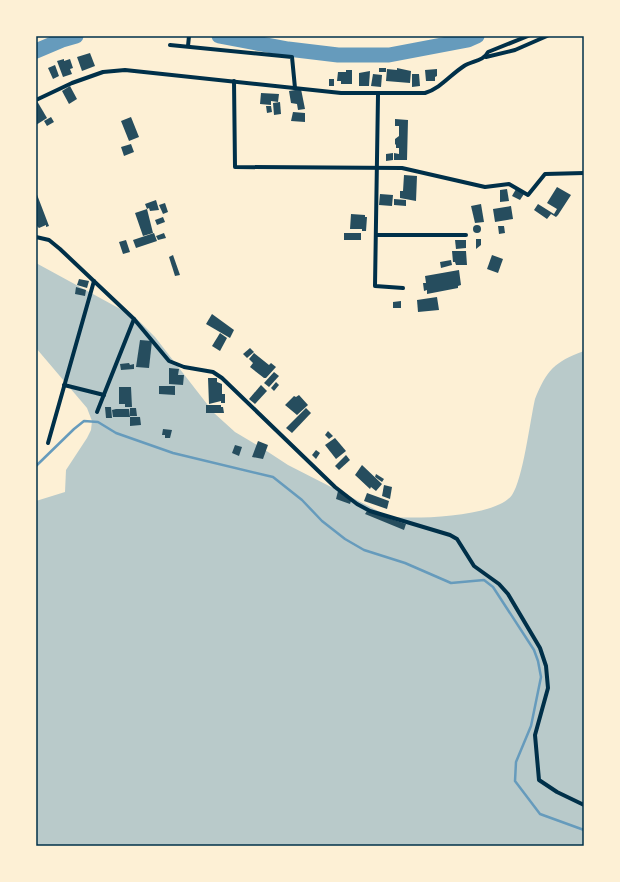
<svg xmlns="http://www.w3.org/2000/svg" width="620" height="882" font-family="'Alegreya Sans',sans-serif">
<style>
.green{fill:#b9caca}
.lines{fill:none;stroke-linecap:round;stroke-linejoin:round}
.stream{stroke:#669bbc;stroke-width:2.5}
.river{stroke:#669bbc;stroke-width:15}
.building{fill:#264d5e}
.minor{stroke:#003049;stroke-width:4}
.neatline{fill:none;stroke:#003049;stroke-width:1.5}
</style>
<rect width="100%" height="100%" fill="#fdf0d5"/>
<path class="green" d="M36 263 135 317 155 337 214 413 235 432 262 448 288 465 382 513 394 517C419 519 496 517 512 495 523 479 530 421 535 399 547 370 554 362 584 351V846H36V501L65 492 66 470 87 438 91 430 92 421 87 408 36 348Z"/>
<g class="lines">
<path class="stream" d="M36 466 74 429 84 421 98 422 116 433 173 453 273 477 302 500 322 521 345 539 364 550 405 563 451 583 484 580 493 587 534 650 538 661 541 677 531 726 516 762 515 781 540 814 584 830"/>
<g class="river">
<path d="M219 36 288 49 338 55H389L468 40 477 36"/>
<path d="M36 51 62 40 76 36"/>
</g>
</g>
<g class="building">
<path d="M90 53 95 66 82 71 77 57Z"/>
<path d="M64 59V61L70 59 73 68 70 69 72 74 63 77 57 61Z"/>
<path d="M55 65 59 76 53 79 48 68Z"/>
<rect x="379" y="68" width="7" height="4"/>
<path d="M397 68 411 71 410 83 386 81 387 69 397 70Z"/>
<path d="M437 69V76L435 77V81H426L425 70Z"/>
<path d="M346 70H352V84H341V81H337L338 72H346Z"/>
<path d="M370 71 369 86H359V73Z"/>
<path d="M373 74 382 75 381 87 371 86Z"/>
<path d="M412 74H419L420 86 412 87Z"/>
<rect x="329" y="79" width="5" height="7"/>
<path d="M70 86 77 99 69 104 62 91Z"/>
<path d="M301 89 305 109 298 110 297 104 291 103 289 91Z"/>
<path d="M261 93 279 94 278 102 271 101V105L260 104Z"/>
<path d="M37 101 47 118 36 125V102Z"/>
<path d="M280 102 281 114 274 115 273 103Z"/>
<path d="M266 106H271L272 112 267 113Z"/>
<path d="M293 112 305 113V122L291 121Z"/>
<path d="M51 117 54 122 47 126 44 121Z"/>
<path d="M131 117 139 137 129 141 121 121Z"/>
<path d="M395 119 408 120 407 160H394V153L399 154V148H396V144L395 145V139L399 136V126H395Z"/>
<path d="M131 144 134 152 124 156 121 147Z"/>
<path d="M393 153V160L386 161V154Z"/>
<path d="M404 175 417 176 416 201 400 198V191H403Z"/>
<path d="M557 187 571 195 558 215 556 217 551 214 547 219 534 210 538 204 554 214 557 209 547 203Z"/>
<path d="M507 189 509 201 500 202V190Z"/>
<path d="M516 189 524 194 520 200 512 196Z"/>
<path d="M36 192 49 226 46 227V225L39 228 36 225Z"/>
<path d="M380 194 393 195 392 206 379 205Z"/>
<path d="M394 199 406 200V206L394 205Z"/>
<path d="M156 200 159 210 150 211 149 208 147 209 145 204Z"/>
<path d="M165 203 168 212 163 214 159 205Z"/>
<path d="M481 204 484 222 475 223 471 206Z"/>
<path d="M511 206 513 219 495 222 493 209Z"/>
<path d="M147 209 153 233 143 236 135 213Z"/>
<path d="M351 214 365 215V217H367L366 231H362V229H350Z"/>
<path d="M163 217 165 222 157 225 155 220Z"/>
<circle cx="477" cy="229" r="4"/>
<path d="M498 226H504L505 233 499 234Z"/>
<path d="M154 233 157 241 136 248 133 240Z"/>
<path d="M164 233 166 238 158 240 156 236Z"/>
<rect x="344" y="233" width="17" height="7"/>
<path d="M476 239H481V245L476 249Z"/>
<path d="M126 240 130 252 123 254 119 242Z"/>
<path d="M455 240H466V248L456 249Z"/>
<path d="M452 251H466L467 265H456L455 262H453Z"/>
<path d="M173 255 180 275 175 276 169 257Z"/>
<path d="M492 255 503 259 498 273 487 269Z"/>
<path d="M451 260 452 265 441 268 440 262Z"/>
<path d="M459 270 461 285 458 286V288L427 294V290L424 291 423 283H426L425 276Z"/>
<path d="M79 279 89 281 87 288 77 285Z"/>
<path d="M76 287 86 290 85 296 75 294Z"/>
<path d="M437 297 439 310 418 312 417 300Z"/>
<path d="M401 301V308H393V302Z"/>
<path d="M212 314 234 330 230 338 206 324Z"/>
<path d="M220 333 227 338 220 351 212 346Z"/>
<path d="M140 340 152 341 149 368 136 367Z"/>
<path d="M250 348 254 352 247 358 243 354Z"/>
<path d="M254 353 269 365 271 363 276 367 266 378H264L250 367 253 363 249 359Z"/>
<path d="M129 363 130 365 134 364V369L121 370 120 364Z"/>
<path d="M169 368 179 369 178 375H184L183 385 169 384Z"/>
<path d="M274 372 279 376 269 387 264 383Z"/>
<path d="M208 378H217V382L222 384V394H225V403H221V401L209 404Z"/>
<path d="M276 382 279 385 274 391 271 388Z"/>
<path d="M261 385 267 391 255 404 249 399Z"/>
<path d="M159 386H175V395L159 394Z"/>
<path d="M119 387H131L132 407H125V404H119Z"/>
<path d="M299 395 308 405 297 415 285 405 294 396 296 397Z"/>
<path d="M206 405H221V407H223L224 413H206Z"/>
<path d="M105 407H111L112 418H106Z"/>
<path d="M130 408H136L137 416H130Z"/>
<path d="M306 408 311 413 292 433 286 428Z"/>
<path d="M116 409H129L130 417H113L112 410Z"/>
<path d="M130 417H140L141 425 130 426Z"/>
<path d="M163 429 172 430 170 438H165V435H162Z"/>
<path d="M328 431 333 436 329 439 325 435Z"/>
<path d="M335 438 346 451 336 459 325 445Z"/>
<path d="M258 441 268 445 263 459 252 457Z"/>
<path d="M235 445 242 447 239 456 232 453Z"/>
<path d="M316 450 320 453 316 459 312 455Z"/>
<path d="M346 455 350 460 339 470 335 466Z"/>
<path d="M362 465 382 484 376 491 371 487 370 489 355 475Z"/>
<path d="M376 474 384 479 382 482 375 477Z"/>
<path d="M384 485 392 487 390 499 382 496Z"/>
<path d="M338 491 351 501 350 504 336 499Z"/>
<path d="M367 493 389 501 387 509 364 501Z"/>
<path d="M367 511 406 524 404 530 365 514Z"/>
</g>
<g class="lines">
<g class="minor">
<path d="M170 45 292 57 295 88"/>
<path d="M188 46 189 36"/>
<path d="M486 57 515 50 547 36"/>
<path d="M234 81 235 167 402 168 485 187 509 184 528 195 545 174 584 173"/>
<path d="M378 95 375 286 403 288"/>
<path d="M36 100 72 83 103 72 125 70 341 93H425C441 88 450 75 464 66 472 61 484 61 488 52L528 36"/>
<path d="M376 235H466"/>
<path d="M36 237 49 240 60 249 134 319 169 361 184 367 213 372 222 378 335 487 357 504 370 511 450 535 457 539 474 566 499 584 508 594 540 648 546 666 548 688 535 735 539 780 557 792 584 805"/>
<path d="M64 385 104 395"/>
<path d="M97 412 134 319"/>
<path d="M48 443 94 281"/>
</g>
</g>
<rect width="620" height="882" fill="none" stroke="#fdf0d5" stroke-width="74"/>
<rect x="37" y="37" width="546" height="808" class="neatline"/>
</svg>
